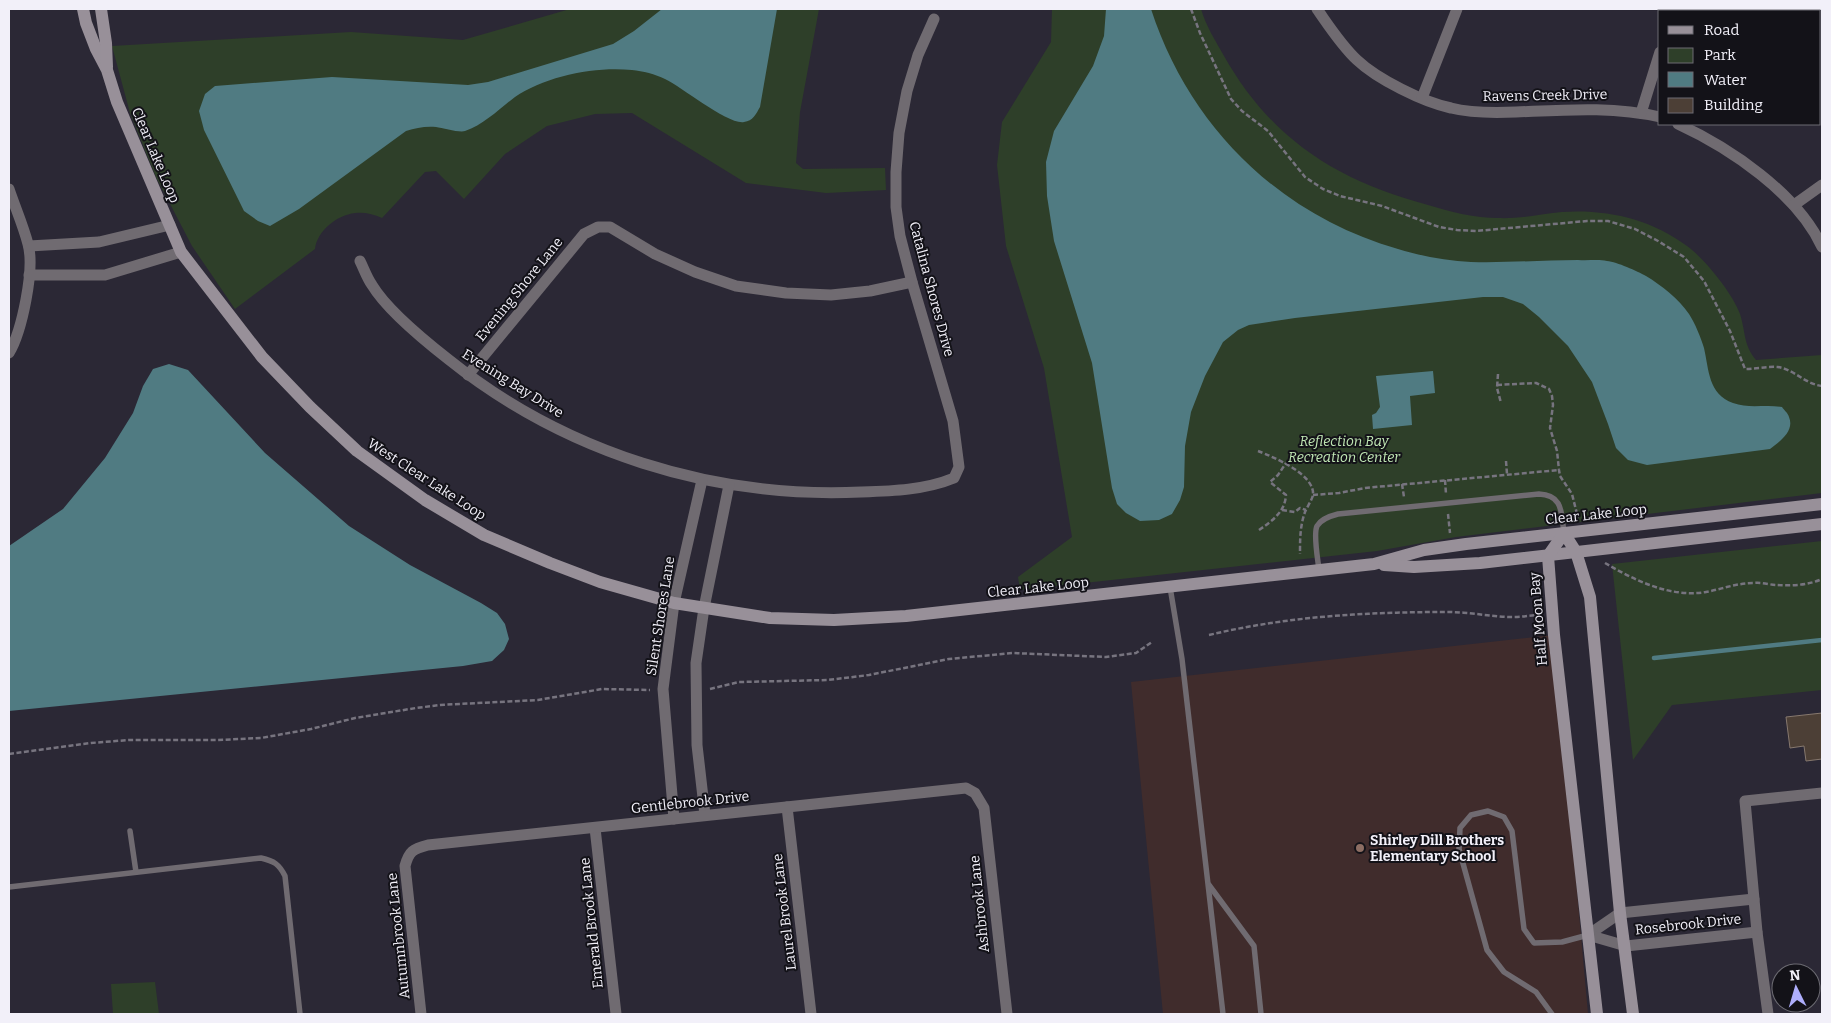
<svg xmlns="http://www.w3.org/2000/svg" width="1831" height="1023" font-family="Bitter,serif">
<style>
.education{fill:#402c2c}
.green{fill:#2e3f29}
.water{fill:#507b82}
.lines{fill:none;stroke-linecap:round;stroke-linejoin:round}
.stream{stroke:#507b82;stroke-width:4.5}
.building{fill:#4c3f36;stroke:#86786e}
.path{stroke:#77747f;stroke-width:2.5;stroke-dasharray:5 2.5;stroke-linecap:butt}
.lane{stroke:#706b71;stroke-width:5.5}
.street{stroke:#706b71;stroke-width:11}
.secondary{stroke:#989099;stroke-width:12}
.education-dot{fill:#8d6e63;stroke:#131218;stroke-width:2}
.labels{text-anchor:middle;stroke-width:4;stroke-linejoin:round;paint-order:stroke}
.street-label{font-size:14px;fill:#f2f0f9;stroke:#131218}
.park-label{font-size:14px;font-style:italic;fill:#c0e7b4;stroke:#131218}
.poi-label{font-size:14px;font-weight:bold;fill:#f2f0f9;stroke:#131218;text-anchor:start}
</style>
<rect width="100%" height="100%" fill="#2b2835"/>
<path class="education" d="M1554 635 1588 1014H1163L1131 682Z"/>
<g class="green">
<path d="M570 9H819L800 112 796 163 803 169 885 168 886 190 826 193 746 183 632 113 595 114 547 126 505 154 464 199 436 171 425 172 382 218C373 214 365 212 355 213 337 215 317 231 315 249L235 309 192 246 156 177 130 113 112 46 351 32 463 40Z"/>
<path d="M1052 9H1201C1206 26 1215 40 1224 56 1271 139 1337 181 1428 205 1451 212 1475 218 1498 218 1519 219 1542 214 1562 212 1607 209 1651 219 1687 246 1705 259 1733 294 1740 314 1746 333 1743 344 1756 360L1822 355V493L1456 537 1377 551 1020 590 1018 577 1072 537 1044 368 1006 246 997 165 1002 122 1051 42Z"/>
<path d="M1822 541V690L1672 705 1633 760 1612 564Z"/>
<path d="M155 982 159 1014H113L111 984Z"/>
</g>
<g class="water">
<path d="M662 9H777L760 107C756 114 753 121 744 122 728 125 682 87 665 79 655 74 643 71 632 70 596 66 545 76 515 97 500 108 484 125 465 131 460 133 443 128 436 127 425 126 416 128 406 131L299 209 270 226 258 221 244 211 204 130 199 111 205 94 215 86 332 77 468 85 488 82 613 44 634 31Z"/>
<path d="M1106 9H1151C1189 126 1279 215 1398 249 1421 256 1447 261 1471 262 1507 263 1542 260 1578 260 1588 261 1598 259 1607 261 1617 262 1637 271 1646 276 1661 285 1679 299 1689 314 1695 323 1701 338 1704 348 1709 370 1708 394 1733 403 1749 409 1766 404 1782 407 1784 410 1788 413 1789 417 1795 431 1779 442 1770 449L1647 465 1628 460 1616 448 1608 424 1592 382 1568 346 1539 317 1523 304 1503 297H1483L1295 318 1249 325 1238 330 1223 342 1205 376 1191 412 1185 446 1184 487 1180 500 1172 514 1159 520 1140 521 1126 513 1117 504 1112 488 1092 363 1054 241 1047 196 1046 162 1054 131 1093 66 1104 36Z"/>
<path d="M169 364 188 370 265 453 349 526 410 565 481 603 497 613 505 624 509 639 504 650 492 661 463 666 9 711V546L63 509 105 458 133 413 143 386 153 369Z"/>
<path d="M1433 371 1435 393 1410 396 1412 425 1373 429 1372 415 1376 413 1380 407 1376 376Z"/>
</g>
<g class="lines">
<path class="stream" d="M1654 658 1822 640"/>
</g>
<path class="building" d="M1822 713V759L1806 761 1804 746 1790 748 1786 717Z"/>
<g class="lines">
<g class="path">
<path d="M1191 9 1200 33 1231 99 1242 111 1268 131 1305 177 1323 189 1340 196 1382 206 1439 227 1457 230 1476 231 1587 221H1608L1635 229 1658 241 1684 257 1704 281 1730 331 1745 369C1756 369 1768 366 1778 367 1795 370 1805 384 1822 386"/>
<path d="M1498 374 1497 388 1501 403"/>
<path d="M1497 385 1536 383 1549 389 1552 396 1553 405 1550 428 1557 451 1559 470 1560 476 1572 494 1578 518"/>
<path d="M1258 451C1273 457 1315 474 1313 495 1312 500 1307 507 1305 512 1300 526 1300 539 1300 554"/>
<path d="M1506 461 1507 474"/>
<path d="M1445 480 1446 494"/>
<path d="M1402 484 1404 497"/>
<path d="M1313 495 1339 493 1365 488 1559 470"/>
<path d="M1282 510 1295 512 1300 508 1306 510"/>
<path d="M1448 514 1450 533"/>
<path d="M1259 530C1272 521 1285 512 1286 495L1270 482 1278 475 1286 463"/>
<path d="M1605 563C1634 580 1670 598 1706 592 1722 589 1737 583 1754 583 1762 582 1770 585 1777 585 1792 586 1809 585 1822 579"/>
<path d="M1209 635C1288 616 1368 612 1448 612 1470 612 1492 617 1513 617 1521 617 1528 616 1536 615"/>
<path d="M710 689 739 682 828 680 869 675 949 659 1013 653 1106 657 1136 653 1152 642"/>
<path d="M9 754 91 743 129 740H218L261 738 311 729 355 718 416 708 440 705 538 700 602 689 650 690"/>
</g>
<g class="lane">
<path d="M1319 570C1318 560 1313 534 1317 526 1321 519 1330 516 1338 514L1539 494C1564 495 1561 514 1564 533"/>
<path d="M1170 587 1182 659 1223 1014"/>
<path d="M130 831 136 872"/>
<path d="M1209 885 1254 946 1261 1014"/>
<path d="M9 887 261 858C274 861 279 864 285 876L300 1014"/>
<path d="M1552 1014 1536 992 1504 972 1487 950 1459 849 1460 828 1471 815 1488 811 1504 817 1512 831 1524 929 1534 943 1562 942 1588 935"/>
</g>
<g class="street">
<path d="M1317 9C1329 26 1341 45 1357 60 1377 79 1423 102 1451 108 1471 113 1495 113 1516 112 1564 110 1612 106 1660 117"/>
<path d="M1687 11 1688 9"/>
<path d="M1422 98 1457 9"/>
<path d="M1641 113 1660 52"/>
<path d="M1678 124C1730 148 1797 193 1822 247"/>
<path d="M9 189C15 207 23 225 28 244 35 269 22 331 9 353"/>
<path d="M1794 205 1822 185"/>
<path d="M29 246 99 242 170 225"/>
<path d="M360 261C364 269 367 278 372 285 387 310 425 341 448 359 564 452 712 499 861 492 892 491 925 490 954 478L959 467 953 421 912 282 900 236 896 207V172L899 133 907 91 918 55 934 19"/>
<path d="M29 275H105L181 252"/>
<path d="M468 375 584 234 598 227H610L655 254 695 272 736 286 786 293 831 295 870 291 912 282"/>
<path d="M787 807 811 1014"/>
<path d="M705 815 697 745 696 663 704 608 729 485"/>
<path d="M674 819 663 689 674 603 702 480"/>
<path d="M595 828 616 1014"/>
<path d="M1588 935 1620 913 1754 899"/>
<path d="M1588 935 1626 946 1757 932"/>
<path d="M421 1014 405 866C409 851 413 849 428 845L966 788 975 793 984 808 1007 1014"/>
<path d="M1768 1014 1757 932 1745 801 1822 793"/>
</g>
<g class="secondary">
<path d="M83 9 86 23 96 49 107 70 117 102 181 252 262 357 310 407 357 451 425 500 484 535 550 563 600 582 674 603 770 618 834 620 906 616 1374 564 1424 550 1466 544 1822 504"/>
<path d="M101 9 106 43 107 67"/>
<path d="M1384 565 1414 567 1480 563 1822 524"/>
<path d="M1597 1014 1554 635 1548 556 1564 533 1576 552 1590 597 1620 913 1633 1014"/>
</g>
</g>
<circle class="education-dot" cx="1360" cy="848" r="5"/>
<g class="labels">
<g class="street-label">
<text transform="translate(1545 95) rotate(-1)" y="5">Ravens Creek Drive</text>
<text transform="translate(156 155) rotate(67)" y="5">Clear Lake Loop</text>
<text transform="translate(519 289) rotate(-51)" y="5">Evening Shore Lane</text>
<text transform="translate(932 289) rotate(75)" y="5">Catalina Shores Drive</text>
<text transform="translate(513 383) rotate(32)" y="5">Evening Bay Drive</text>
<text transform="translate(427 479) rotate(33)" y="5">West Clear Lake Loop</text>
<text transform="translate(1596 514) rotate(-6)" y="5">Clear Lake Loop</text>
<text transform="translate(1038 587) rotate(-6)" y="5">Clear Lake Loop</text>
<text transform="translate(660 616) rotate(-81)" y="5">Silent Shores Lane</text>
<text transform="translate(1538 619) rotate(-95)" y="5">Half Moon Bay</text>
<text transform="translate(690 802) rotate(-6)" y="5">Gentlebrook Drive</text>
<text transform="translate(979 904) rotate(-96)" y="5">Ashbrook Lane</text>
<text transform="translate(784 912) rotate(-97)" y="5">Laurel Brook Lane</text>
<text transform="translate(591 923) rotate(-96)" y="5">Emerald Brook Lane</text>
<text transform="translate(1688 924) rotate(-6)" y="5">Rosebrook Drive</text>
<text transform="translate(398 936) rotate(-96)" y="5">Autumnbrook Lane</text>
</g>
<g class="park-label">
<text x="1344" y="446">Reflection Bay<tspan x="1344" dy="16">Recreation Center</tspan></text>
</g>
<g class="poi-label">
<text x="1370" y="845">Shirley Dill Brothers<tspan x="1370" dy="16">Elementary School</tspan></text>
</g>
</g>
<rect width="1831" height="1023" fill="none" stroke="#f2f0f9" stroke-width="20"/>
<rect x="1658" y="10" width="162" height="115" fill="#131218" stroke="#6c6b72"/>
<rect x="1668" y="26" width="25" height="8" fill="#989099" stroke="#6c6b72"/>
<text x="1704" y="35" font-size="15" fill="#f2f0f9">Road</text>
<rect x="1668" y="48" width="25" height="15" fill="#2e3f29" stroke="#6c6b72"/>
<text x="1704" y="60" font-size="15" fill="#f2f0f9">Park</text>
<rect x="1668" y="72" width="25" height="15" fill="#507b82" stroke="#6c6b72"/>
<text x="1704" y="85" font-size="15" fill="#f2f0f9">Water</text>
<rect x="1668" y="98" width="25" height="15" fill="#4c3f36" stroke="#6c6b72"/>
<text x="1704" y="110" font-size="15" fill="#f2f0f9">Building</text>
<g transform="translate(1796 988) rotate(355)"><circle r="24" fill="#131218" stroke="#6c6b72"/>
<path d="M0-4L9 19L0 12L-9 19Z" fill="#aeaefb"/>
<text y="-8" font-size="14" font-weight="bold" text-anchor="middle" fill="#f2f0f9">N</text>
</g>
</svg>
